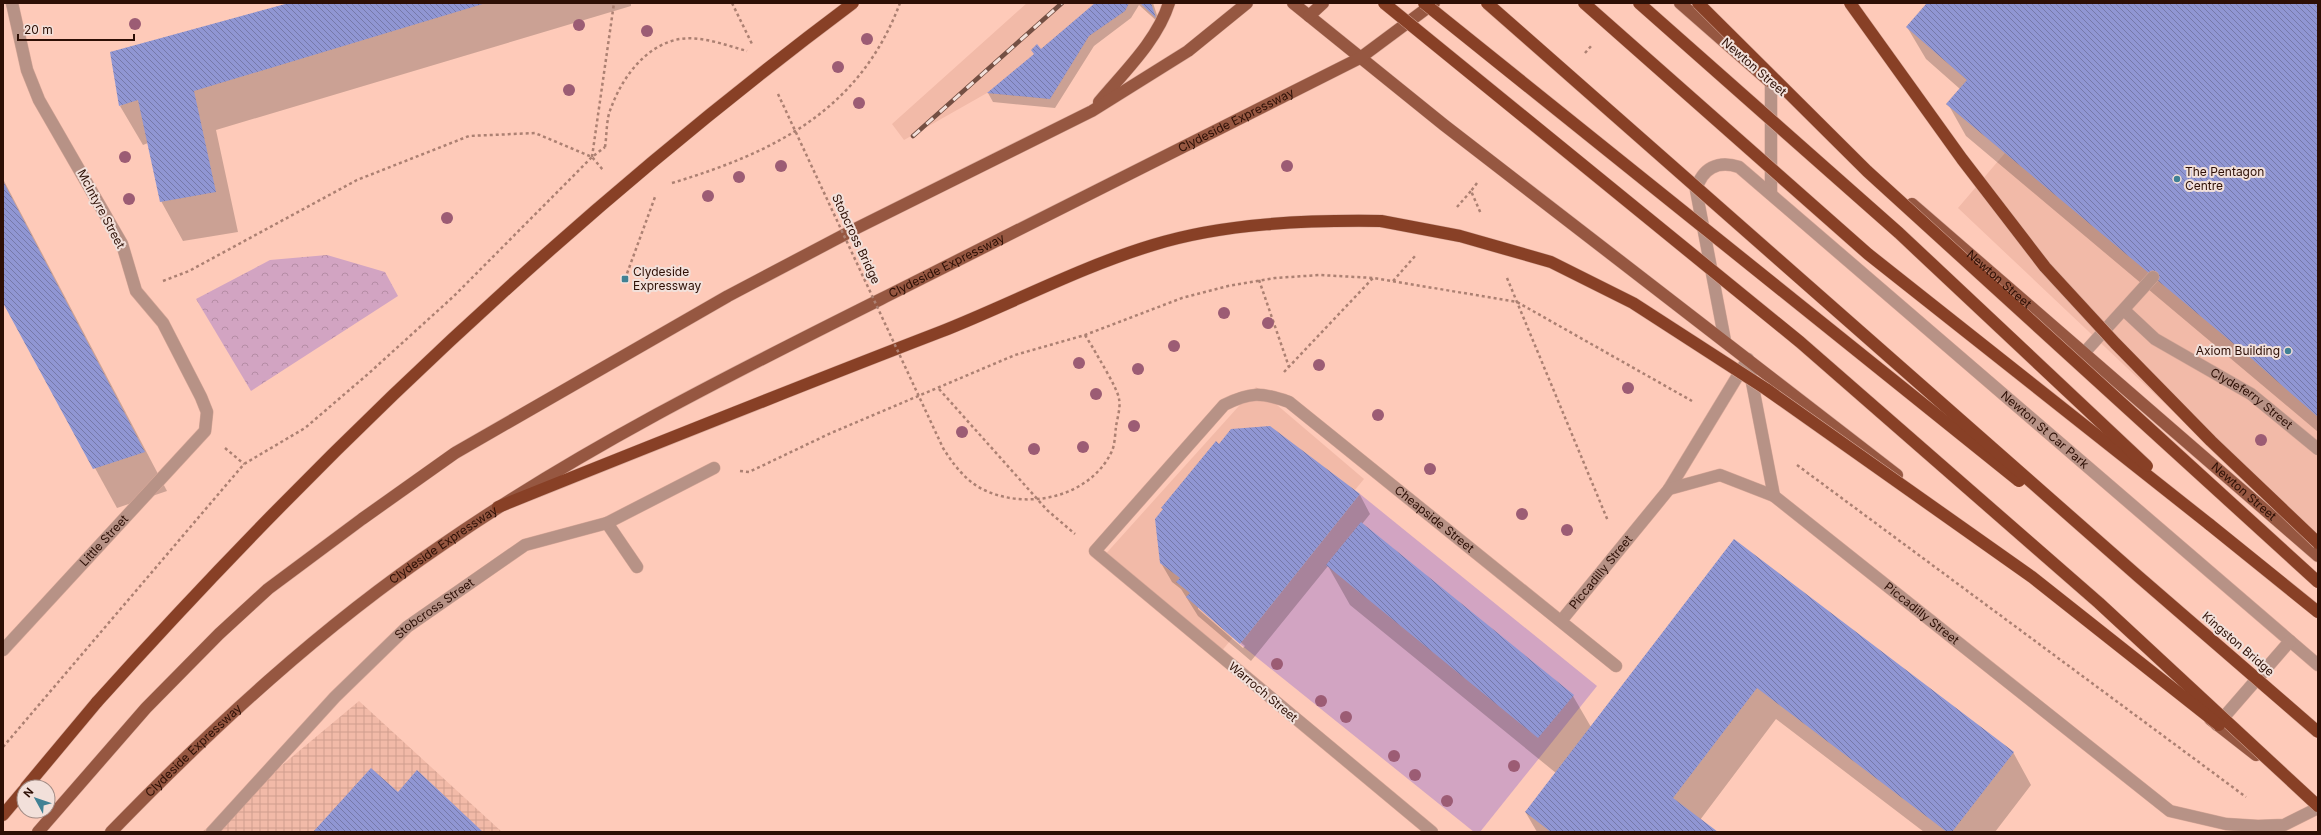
<svg xmlns="http://www.w3.org/2000/svg" width="2321" height="835" font-family="Inter,sans-serif">
<style>
.built{fill:#f2baa8}
.industrial{fill:url(#industrial-grid)}
.green{fill:#d2a4c2}
.forest{fill:url(#forest-crowns)}
.shadow{fill:#0003;fill-rule:evenodd}
.building{fill:url(#building-back-hatch)}
.lines{fill:none;stroke-linecap:round;stroke-linejoin:round}
.service-casing{stroke:#d8a899;stroke-width:13}
.minor-casing{stroke:#d8a899;stroke-width:13}
.primary-casing{stroke:#d8a899;stroke-width:13}
.motorway-casing{stroke:#d8a899;stroke-width:13}
.path{stroke:#ac8072;stroke-width:2.5;stroke-dasharray:3 3;stroke-linecap:butt}
.service{stroke:#b79286;stroke-width:12}
.minor{stroke:#b79286;stroke-width:12}
.primary{stroke:#965741;stroke-width:12}
.motorway{stroke:#884026;stroke-width:12}
.rail-casing{stroke:#744f43;stroke-width:4.5}
.rail{stroke:#f2e0da;stroke-width:3;stroke-dasharray:9;stroke-linecap:butt}
.motorway-bridge-casing{stroke:#d8a899;stroke-width:13;stroke-linecap:butt}
.path-bridge{stroke:#ac8072;stroke-width:2.5;stroke-dasharray:3 3;stroke-linecap:butt}
.motorway-bridge{stroke:#884026;stroke-width:12}
.tree{fill:#9c5c74}
.poi-dot{fill:#408194;stroke:#f2e0da;stroke-width:1.5}
.labels{text-anchor:middle;stroke-width:4;stroke-linejoin:round;paint-order:stroke}
.street-label{font-size:12px;fill:#2d0f05;stroke:#f2e0da}
.poi-label{font-size:12px;fill:#2d0f05;stroke:#f2e0da;text-anchor:start}
</style>
<defs>
<pattern id="industrial-grid" width="8" height="8" patternUnits="userSpaceOnUse"><rect width="8" height="8" fill="#f2baa8"/><path d="M0 4h8M4 0v8" fill="none" stroke="#d09f8f"/></pattern>
<pattern id="forest-crowns" width="20" height="18" patternUnits="userSpaceOnUse"><rect width="20" height="18" fill="#d2a4c2"/><path d="M2 6a3 3 0 1 1 6 0M12 15a3 3 0 1 1 6 0" fill="none" stroke="#b58ca5"/></pattern>
<pattern id="building-back-hatch" width="6" height="6" patternUnits="userSpaceOnUse"><rect width="6" height="6" fill="#9096d3"/><path d="M-1 5l2 2M0 0l6 6M5-1l2 2" fill="none" stroke="#7679a9"/></pattern>
</defs>
<rect width="100%" height="100%" fill="#fecab9"/>
<g class="built">
<path d="M1027 3H1129L1125 11 1089 36 1050 99 987 93 904 140 892 124Z"/>
<path d="M1927 3H2318V540L2215 451 1958 208 2005 153 1946 104 1967 80 1906 27Z"/>
<path d="M1256 387 1364 479 1220 653 1102 558Z"/>
</g>
<path class="industrial" d="M359 701 502 832H202Z"/>
<path class="green" d="M1360 494 1597 686 1480 832H1474L1240 644Z"/>
<path class="forest" d="M327 255 385 272 398 296 251 391 196 299 270 260Z"/>
<g class="shadow">
<path d="M293 3H631V6L216 130 238 232 183 241 161 201 148 143 143 145 120 106Z"/>
<path d="M1097 3H1153L1160 24 1139 5 1131 18 1094 46 1055 108 993 102 988 93Z"/>
<path d="M1924 3H2318V432L1966 136 1948 104 1960 89 1926 59 1907 27 1927 5Z"/>
<path d="M3 179 167 491 117 508 3 301Z"/>
<path d="M1270 427 1360 495 1370 514 1362 524 1573 696 1591 727 1734 540 2013 752 2031 785 1995 832H1924L1776 719 1700 820 1716 832H1537L1526 813 1556 773 1350 605 1328 566 1251 661 1198 616 1181 589 1172 582 1161 563 1219 445ZM1198 606 1245 646 1243 648 1198 609Z"/>
</g>
<g class="building">
<path d="M289 3H486L194 91 216 192 160 202 138 100 119 106 110 52Z"/>
<path d="M1095 3H1129L1125 11 1089 36 1050 99 987 93 1034 54 1031 50 1037 44 1041 49Z"/>
<path d="M1140 3H1151L1156 18Z"/>
<path d="M1927 3H2318V417L2252 359 1946 104 1967 80 1906 27Z"/>
<path d="M3 181 145 452 93 469 3 303Z"/>
<path d="M1270 426 1360 494 1240 644 1186 597 1190 593 1176 582 1180 578 1160 563 1155 519 1163 509 1161 508 1216 441 1219 444 1231 429Z"/>
<path d="M1361 522 1574 695 1538 738 1326 565Z"/>
<path d="M1734 539 2014 752 1952 832H1947L1757 688 1673 798 1718 832H1551L1525 812Z"/>
<path d="M371 768 398 792 417 770 483 832H313Z"/>
</g>
<g class="lines">
<g class="service-casing">
<g id="service">
<path d="M1771 82V194"/>
<path id="s1" d="M2124 310 2155 339 2251 394 2318 449"/>
<path id="s2" d="M1725 341 1696 190C1702 168 1718 160 1739 167L2318 665"/>
<path d="M2084 353 2153 277"/>
<path d="M2217 725 2290 641"/>
</g>
</g>
<g class="minor-casing">
<g id="minor">
<path d="M1750 372 1774 496"/>
<path d="M1669 489 1748 359"/>
<path d="M607 523 637 567"/>
<path id="s3" d="M1561 621 1669 489 1720 475 1774 496 2170 811 2226 824 2258 826 2284 825 2318 808"/>
<path id="s4" d="M3 650 205 431 207 412 201 397 163 323 136 291 122 244 39 100 27 70 12 3"/>
<path id="s5" d="M212 832 335 697 407 627 525 545 607 523 714 468"/>
<path id="s6" d="M1432 832 1095 551 1224 405C1250 392 1261 392 1289 402L1616 666"/>
</g>
</g>
<g class="primary-casing">
<g id="primary">
<path d="M1293 3 1444 125 1897 475"/>
<path d="M1680 3 1769 81"/>
<path d="M1309 16 1323 3"/>
<path d="M1099 102C1124 72 1157 41 1169 3"/>
<path id="s7" d="M1912 204 2318 556"/>
<path d="M2210 719 2256 755"/>
<path d="M38 832 146 708 219 634 268 589 362 519 455 453 728 296 857 228 1092 111 1188 51 1247 3"/>
<path id="s8" d="M111 832C213 727 321 627 442 545 582 448 737 371 889 295 1046 216 1203 137 1360 58L1434 3"/>
</g>
</g>
<g class="motorway-casing">
<g id="motorway">
<path d="M498 507C645 448 792 389 940 332 1011 304 1080 267 1153 245 1224 223 1308 220 1381 221"/>
<path d="M2209 524 2318 612"/>
<path d="M26 787 97 702"/>
<path d="M3 815 24 790"/>
</g>
</g>
<g class="path">
<path d="M732 3 753 46"/>
<path d="M1585 53 1592 45"/>
<path d="M592 157 614 3"/>
<path d="M672 183C775 152 860 110 900 3"/>
<path d="M1477 183 1471 191 1481 214"/>
<path d="M1457 207 1471 191"/>
<path d="M1507 278 1608 521"/>
<path d="M625 279 655 197"/>
<path d="M1259 280 1289 367"/>
<path d="M163 281 189 271 357 180 469 136 535 133 592 157 603 170"/>
<path d="M1393 281 1416 255"/>
<path d="M1085 335 1093 348"/>
<path d="M1284 372 1373 278"/>
<path d="M939 389 1047 510 1075 534"/>
<path d="M225 448 244 464"/>
<path d="M1797 465 2246 797"/>
<path d="M740 471 749 472 831 433 1015 355 1085 335 1182 298 1228 286 1275 278 1320 275 1374 278 1517 302 1692 401"/>
<path d="M3 747 244 464 305 428 368 374 454 296 592 157 605 147"/>
</g>
<use href="#service" class="service"/>
<use href="#minor" class="minor"/>
<use href="#primary" class="primary"/>
<use href="#motorway" class="motorway"/>
<g class="rail-casing">
<path id="rail" d="M913 136 1062 3"/>
</g>
<use href="#rail" class="rail"/>
<g class="motorway-bridge-casing">
<g id="motorway-bridge">
<path d="M1384 3 1800 342 2099 603 2318 806"/>
<path d="M1424 3 2019 481"/>
<path d="M1487 3 2139 577 2318 732"/>
<path d="M1584 3 1868 254 2209 524"/>
<path d="M1639 3 1899 233 2147 466"/>
<path d="M1698 3 1867 171 2318 582"/>
<path d="M1850 3 1962 159 2045 267 2115 343 2211 441 2318 543"/>
<path d="M1381 221 1460 236 1551 262 1633 303 1766 389 2032 577 2219 725"/>
<path d="M97 702C325 448 579 208 853 3"/>
</g>
</g>
<g class="path-bridge">
<path d="M778 94 943 448C953 464 965 480 982 489 1026 511 1090 498 1112 451 1115 444 1115 434 1116 427 1117 419 1121 407 1119 399 1118 389 1099 359 1093 348"/>
<path d="M605 147C607 135 606 119 611 108 622 78 644 48 675 40 698 34 725 45 747 51"/>
</g>
<use href="#motorway-bridge" class="motorway-bridge"/>
</g>
<g class="tree">
<circle cx="135" cy="24" r="6"/>
<circle cx="579" cy="25" r="6"/>
<circle cx="647" cy="31" r="6"/>
<circle cx="867" cy="39" r="6"/>
<circle cx="838" cy="67" r="6"/>
<circle cx="569" cy="90" r="6"/>
<circle cx="859" cy="103" r="6"/>
<circle cx="125" cy="157" r="6"/>
<circle cx="781" cy="166" r="6"/>
<circle cx="1287" cy="166" r="6"/>
<circle cx="739" cy="177" r="6"/>
<circle cx="708" cy="196" r="6"/>
<circle cx="129" cy="199" r="6"/>
<circle cx="447" cy="218" r="6"/>
<circle cx="1224" cy="313" r="6"/>
<circle cx="1268" cy="323" r="6"/>
<circle cx="1174" cy="346" r="6"/>
<circle cx="1079" cy="363" r="6"/>
<circle cx="1319" cy="365" r="6"/>
<circle cx="1138" cy="369" r="6"/>
<circle cx="1628" cy="388" r="6"/>
<circle cx="1096" cy="394" r="6"/>
<circle cx="1378" cy="415" r="6"/>
<circle cx="1134" cy="426" r="6"/>
<circle cx="962" cy="432" r="6"/>
<circle cx="2261" cy="440" r="6"/>
<circle cx="1083" cy="447" r="6"/>
<circle cx="1034" cy="449" r="6"/>
<circle cx="1430" cy="469" r="6"/>
<circle cx="1522" cy="514" r="6"/>
<circle cx="1567" cy="530" r="6"/>
<circle cx="1277" cy="664" r="6"/>
<circle cx="1321" cy="701" r="6"/>
<circle cx="1346" cy="717" r="6"/>
<circle cx="1394" cy="756" r="6"/>
<circle cx="1514" cy="766" r="6"/>
<circle cx="1415" cy="775" r="6"/>
<circle cx="1447" cy="801" r="6"/>
</g>
<g class="poi-dot">
<circle cx="2177" cy="179" r="4"/>
<rect x="621" y="275" width="8" height="8" rx="2"/>
<circle cx="2288" cy="351" r="4"/>
</g>
<g class="labels">
<g class="street-label">
<text transform="translate(1754 67) rotate(41)" y="4">Newton Street</text>
<text dy="4" stroke="none"><textPath href="#s8" startOffset="1340">Clydeside Expressway</textPath></text>
<text transform="translate(101 209) rotate(62)" y="4">McIntyre Street</text>
<text transform="translate(856 239) rotate(65)" y="4">Stobcross Bridge</text>
<text dy="4" stroke="none"><textPath href="#s8" startOffset="1016">Clydeside Expressway</textPath></text>
<text dy="4" stroke="none"><textPath href="#s7" startOffset="115">Newton Street</textPath></text>
<text dy="4" stroke="none"><textPath href="#s1" startOffset="156">Clydeferry Street</textPath></text>
<text dy="4" stroke="none"><textPath href="#s2" startOffset="613">Newton St Car Park</textPath></text>
<text dy="4" stroke="none"><textPath href="#s7" startOffset="439">Newton Street</textPath></text>
<text dy="4" stroke="none"><textPath href="#s6" startOffset="888">Cheapside Street</textPath></text>
<text dy="4" stroke="none"><textPath href="#s4" startOffset="149">Little Street</textPath></text>
<text dy="4" stroke="none"><textPath href="#s8" startOffset="440">Clydeside Expressway</textPath></text>
<text dy="4" stroke="none"><textPath href="#s3" startOffset="63">Piccadilly Street</textPath></text>
<text dy="4" stroke="none"><textPath href="#s5" startOffset="316">Stobcross Street</textPath></text>
<text dy="4" stroke="none"><textPath href="#s3" startOffset="470">Piccadilly Street</textPath></text>
<text transform="translate(2238 644) rotate(41)" y="4">Kingston Bridge</text>
<text transform="translate(1263 692) rotate(40)" y="4">Warroch Street</text>
<text dy="4" stroke="none"><textPath href="#s8" startOffset="116">Clydeside Expressway</textPath></text>
</g>
<g class="poi-label">
<text x="2185" y="176">The Pentagon<tspan x="2185" dy="14">Centre</tspan></text>
<text x="633" y="276">Clydeside<tspan x="633" dy="14">Expressway</tspan></text>
<text x="2280" y="355" text-anchor="end">Axiom Building</text>
</g>
</g>
<rect width="2321" height="835" fill="none" stroke="#2d0f05" stroke-width="8"/>
<g transform="translate(36 799) rotate(310)"><circle r="19" fill="#f2e0da" stroke="#a38c85"/>
<path d="M0-3L7 15L0 10L-7 15Z" fill="#408194"/>
<text y="-6" font-size="11" font-weight="bold" text-anchor="middle" fill="#2d0f05">N</text>
</g>
<path d="M18 34v6h116v-6" fill="none" stroke="#2d0f05" stroke-width="2"/>
<text x="24" y="34" font-size="12" fill="#2d0f05" stroke="#f2e0da" stroke-width="3" paint-order="stroke">20 m</text>
</svg>
